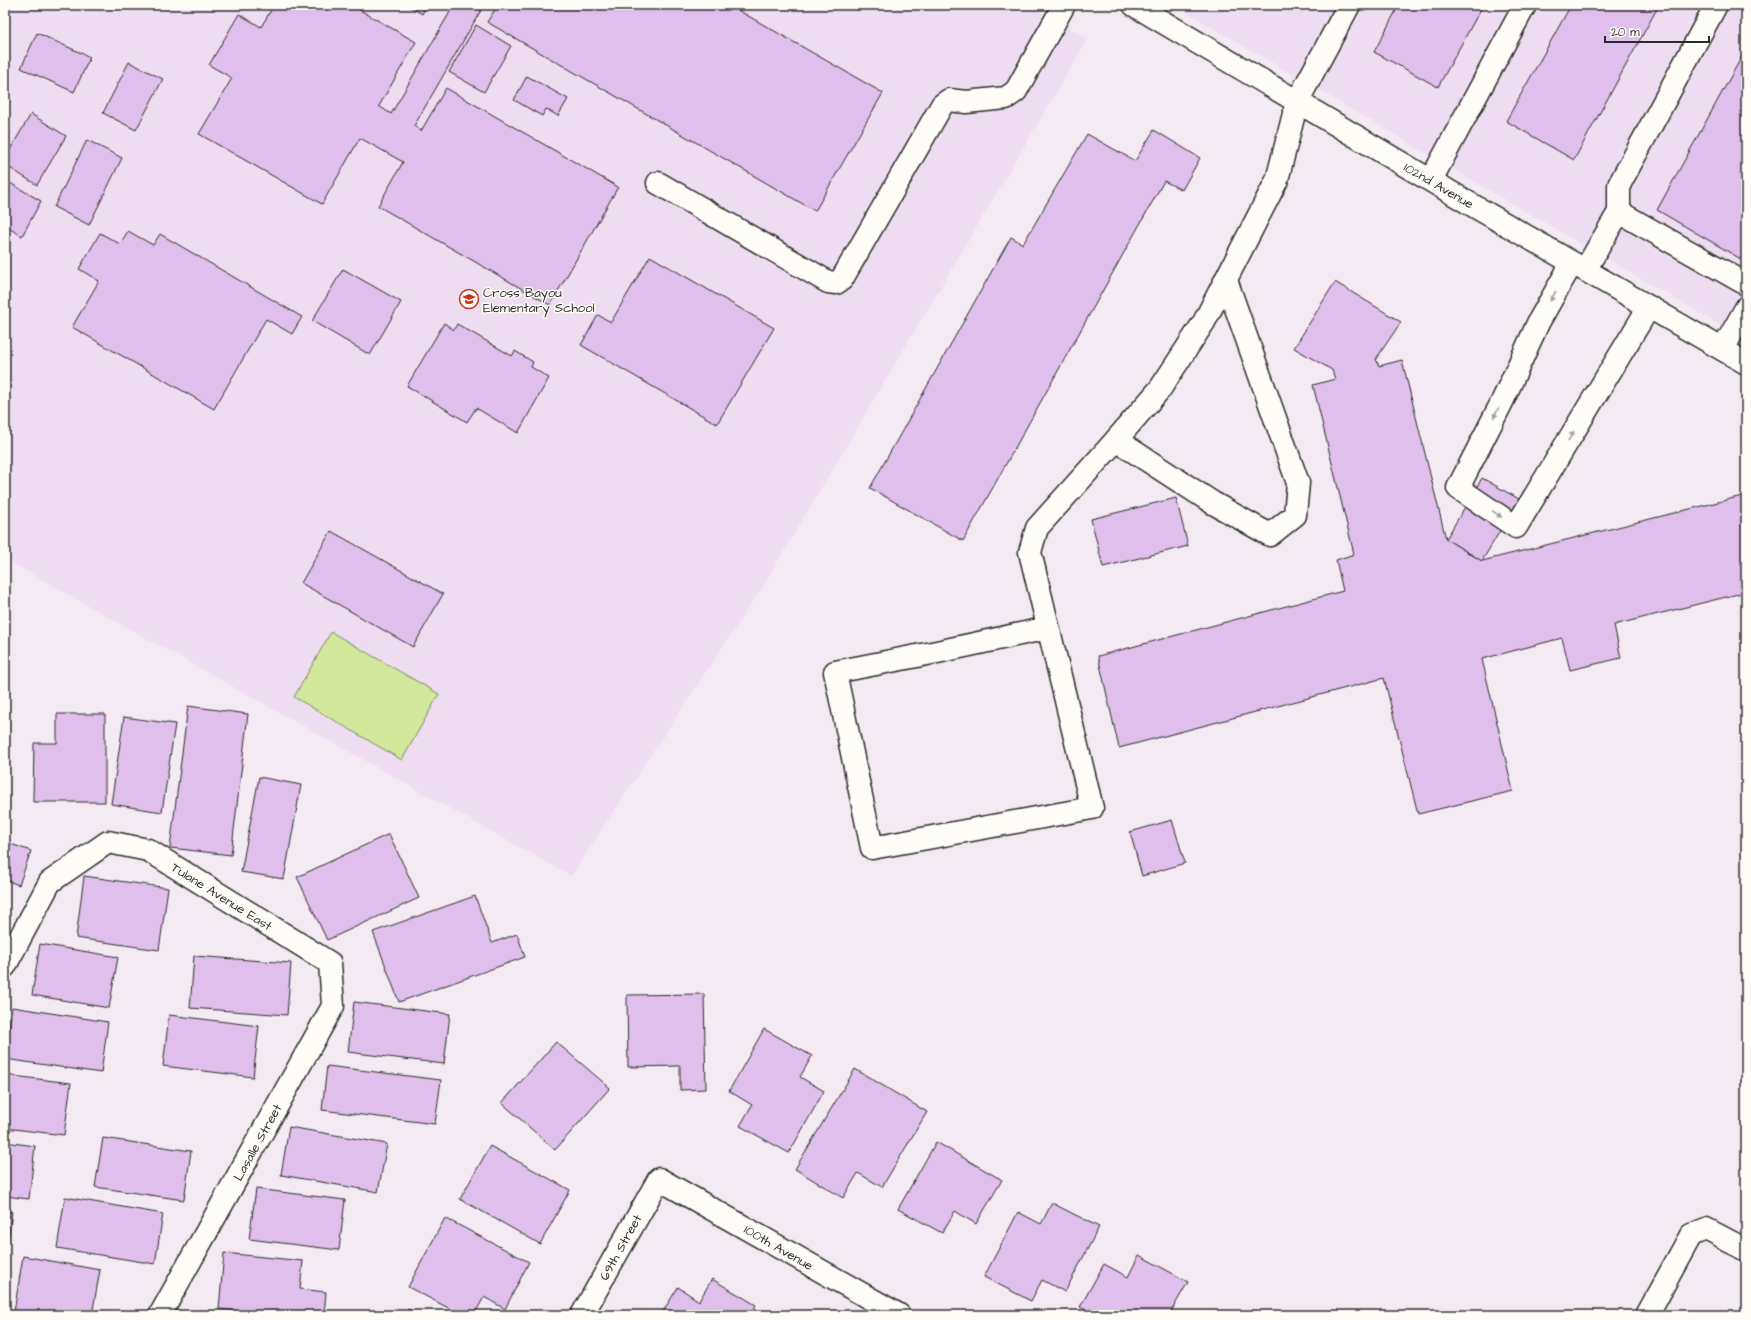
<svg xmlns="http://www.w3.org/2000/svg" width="1751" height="1320" font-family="'Architects Daughter',sans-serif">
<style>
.built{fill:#eeddf1}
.green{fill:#d3e89c;stroke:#7f8a64}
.building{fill:#dfbfeb;stroke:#2b2b2b}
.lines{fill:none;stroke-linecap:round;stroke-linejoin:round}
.minor-casing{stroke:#2b2b2b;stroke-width:25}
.minor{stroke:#fdfcf7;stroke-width:22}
.oneway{fill:#9e9e9b}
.labels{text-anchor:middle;stroke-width:3;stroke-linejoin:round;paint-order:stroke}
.street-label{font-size:13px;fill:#2b2b2b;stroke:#fdfcf7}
.poi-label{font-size:13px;fill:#2b2b2b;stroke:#fdfcf7;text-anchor:start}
</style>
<rect width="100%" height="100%" fill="#f4eaf3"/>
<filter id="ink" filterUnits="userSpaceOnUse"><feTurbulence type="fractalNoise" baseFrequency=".025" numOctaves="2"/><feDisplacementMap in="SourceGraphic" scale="8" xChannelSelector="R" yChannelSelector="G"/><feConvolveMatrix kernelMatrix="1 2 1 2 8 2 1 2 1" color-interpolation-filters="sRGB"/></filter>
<g filter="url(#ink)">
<g class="built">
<path d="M5 5H1030L1088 39 763 586 571 876 5 559Z"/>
<path d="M1174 5H1746V340L1478 184Z"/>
</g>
<path class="green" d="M331 632 439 694 402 760 294 697Z"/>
<g class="building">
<path d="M274 5H351L416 42 379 106 391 114 454 5H484L414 126 421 131 446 88 618 187 550 305 378 206 403 162 360 138 322 204 199 134 232 78 209 65 239 14 261 27Z"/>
<path d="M407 5H427L422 14Z"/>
<path d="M498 5H729L883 93 815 211 487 22Z"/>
<path d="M1399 5H1483L1438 87 1374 52Z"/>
<path d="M1571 5H1659L1574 160 1506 121Z"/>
<path d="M476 25 511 46 484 92 449 72Z"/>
<path d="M37 33 90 57 74 92 21 68Z"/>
<path d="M1746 49V262L1657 210Z"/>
<path d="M129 62 163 79 136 130 103 113Z"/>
<path d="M527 76 568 99 558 116 546 109 542 116 514 100Z"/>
<path d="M31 114 66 136 37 185 5 165V158Z"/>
<path d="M1154 130 1200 158 1182 190 1164 181 963 541 870 488 1011 237 1023 244 1087 134 1135 161Z"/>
<path d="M87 140 122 158 89 225 54 207Z"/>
<path d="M5 180 41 201 22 236 5 226Z"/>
<path d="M128 231 153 245 160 234 302 317 292 334 266 319 214 409 72 327 99 281 79 269 100 233 120 244Z"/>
<path d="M650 256 774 328 717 424 581 345 598 315 611 322Z"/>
<path d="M343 269 401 302 370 355 312 321Z"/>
<path d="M1335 282 1401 322 1376 359 1379 366 1402 360 1446 539 1482 561 1746 495V592L1614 625 1621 658 1570 670 1562 638 1482 659 1513 791 1418 814 1384 678 1119 748 1098 656 1343 591 1336 560 1354 554 1313 385 1335 379 1332 370 1294 348Z"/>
<path d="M444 323 454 330 457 324 512 356 515 351 533 362 531 367 549 378 518 433 476 408 467 422 407 386Z"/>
<path d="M1482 478 1519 499 1482 561 1446 539Z"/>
<path d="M1176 498 1188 546 1103 567 1091 519Z"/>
<path d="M331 531 443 594 413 647 301 583Z"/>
<path d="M188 706 248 714 231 855 170 848Z"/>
<path d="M57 714H105V802H33L34 743H57Z"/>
<path d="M124 717 175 724 162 812 111 804Z"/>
<path d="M259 777 301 785 284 879 241 872Z"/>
<path d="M1172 820 1185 863 1142 876 1130 832Z"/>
<path d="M389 834 419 898 327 940 297 877Z"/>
<path d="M5 842 31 851 19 885 5 880Z"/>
<path d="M84 876 168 888 159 950 76 938Z"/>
<path d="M475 896 492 943 517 934 525 957 399 1002 373 932Z"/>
<path d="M40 944 118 957 109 1008 32 995Z"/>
<path d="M194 956 291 963 287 1015 190 1008Z"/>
<path d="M704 994 706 1089 680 1090V1066L628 1067 627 995Z"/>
<path d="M354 1002 450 1014 444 1064 348 1052Z"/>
<path d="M12 1007 108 1022 101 1073 5 1059Z"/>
<path d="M169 1015 259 1026 253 1077 163 1066Z"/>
<path d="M764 1029 812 1056 800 1077 824 1091 789 1153 740 1126 752 1105 729 1091Z"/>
<path d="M556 1042 610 1088 555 1150 502 1103Z"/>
<path d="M327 1066 441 1080 435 1124 322 1110Z"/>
<path d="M855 1069 927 1112 882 1187 858 1173 843 1198 795 1169Z"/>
<path d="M5 1075 71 1083 64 1135 5 1128Z"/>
<path d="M289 1127 387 1144 378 1192 281 1175Z"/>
<path d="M103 1138 191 1151 184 1200 95 1187Z"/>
<path d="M5 1142 35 1146 29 1199 5 1196Z"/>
<path d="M936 1142 1002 1180 976 1224 955 1211 942 1233 898 1209Z"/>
<path d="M490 1146 570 1190 540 1244 460 1199Z"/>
<path d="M256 1189 345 1200 339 1250 249 1239Z"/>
<path d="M65 1197 163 1214 155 1264 57 1248Z"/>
<path d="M1052 1203 1099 1227 1065 1292 1042 1280 1031 1301 984 1277 1018 1212 1041 1224Z"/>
<path d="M5 1211 12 1212 5 1261Z"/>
<path d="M445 1218 529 1262 505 1309 484 1297 474 1315H462L408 1287Z"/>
<path d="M224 1253 303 1261 300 1289 326 1292 324 1315H276L219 1309Z"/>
<path d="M1139 1255 1188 1282 1169 1315H1095L1080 1307 1104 1264 1128 1277Z"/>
<path d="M23 1256 100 1270 92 1315H31L14 1312Z"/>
<path d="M712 1279 756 1305 750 1315H661L678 1287 699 1301Z"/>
<path d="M408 1309 420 1315H404Z"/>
</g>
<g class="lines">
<g class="minor-casing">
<g id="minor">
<path d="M1134 5 1467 202 1746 363"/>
<path d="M1431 180 1525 5"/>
<path d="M658 183 828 282 836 283 842 279 942 105 949 100 966 102 1006 98 1016 91 1064 5"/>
<path d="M1619 212 1746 284"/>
<path d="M1572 263 1539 321 1502 402 1458 488 1516 527 1649 307"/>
<path d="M1585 270 1619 212V185L1716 5"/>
<path d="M1226 280 1298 483 1295 515 1270 535 1213 503 1116 440 1160 389 1204 322 1277 180 1297 102 1349 5"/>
<path d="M1723 349 1746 308"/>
<path d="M1048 628 937 652 835 672 872 848 1092 808 1030 552 1037 528 1116 440"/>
<path d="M5 966 50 882 108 842 148 850 330 963 333 1006 160 1315"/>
<path d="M582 1315 659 1179 899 1315"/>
<path d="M1647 1315 1691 1235 1706 1229 1746 1250"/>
</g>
</g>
<use href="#minor" class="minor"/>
</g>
<defs><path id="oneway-solid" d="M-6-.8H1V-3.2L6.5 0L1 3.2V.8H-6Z"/></defs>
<g class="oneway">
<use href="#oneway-solid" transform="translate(1553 296) rotate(120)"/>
<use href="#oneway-solid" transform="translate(1496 413) rotate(117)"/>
<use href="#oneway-solid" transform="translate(1571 436) rotate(-59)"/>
<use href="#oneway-solid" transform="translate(1497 514) rotate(34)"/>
</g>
</g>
<defs>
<g id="school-ring" transform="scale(1)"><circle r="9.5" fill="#fdfcf7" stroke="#c8321e" stroke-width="1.5"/><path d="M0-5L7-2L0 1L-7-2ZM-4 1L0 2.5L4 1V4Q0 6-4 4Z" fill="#c8321e"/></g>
</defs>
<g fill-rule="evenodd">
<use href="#school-ring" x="469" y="299"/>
</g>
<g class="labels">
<g class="street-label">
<text transform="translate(1439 185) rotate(30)" y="5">102nd Avenue</text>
<text transform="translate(222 896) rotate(32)" y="5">Tulane Avenue East</text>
<text transform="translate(257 1142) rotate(-61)" y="5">Lasalle Street</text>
<text transform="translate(620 1247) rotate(-61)" y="5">69th Street</text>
<text transform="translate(779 1247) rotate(30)" y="5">100th Avenue</text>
</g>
<g class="poi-label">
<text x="483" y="297">Cross Bayou<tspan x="483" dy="15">Elementary School</tspan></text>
</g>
</g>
<rect width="1751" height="1320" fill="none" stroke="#fdfcf7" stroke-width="20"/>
<rect x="10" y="10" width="1731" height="1300" fill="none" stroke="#2b2b2b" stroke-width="1.5" filter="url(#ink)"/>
<path d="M1605 36v6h104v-6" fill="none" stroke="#2b2b2b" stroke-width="2"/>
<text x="1611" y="36" font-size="12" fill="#2b2b2b" stroke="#fdfcf7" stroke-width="3" paint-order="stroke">20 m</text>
</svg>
